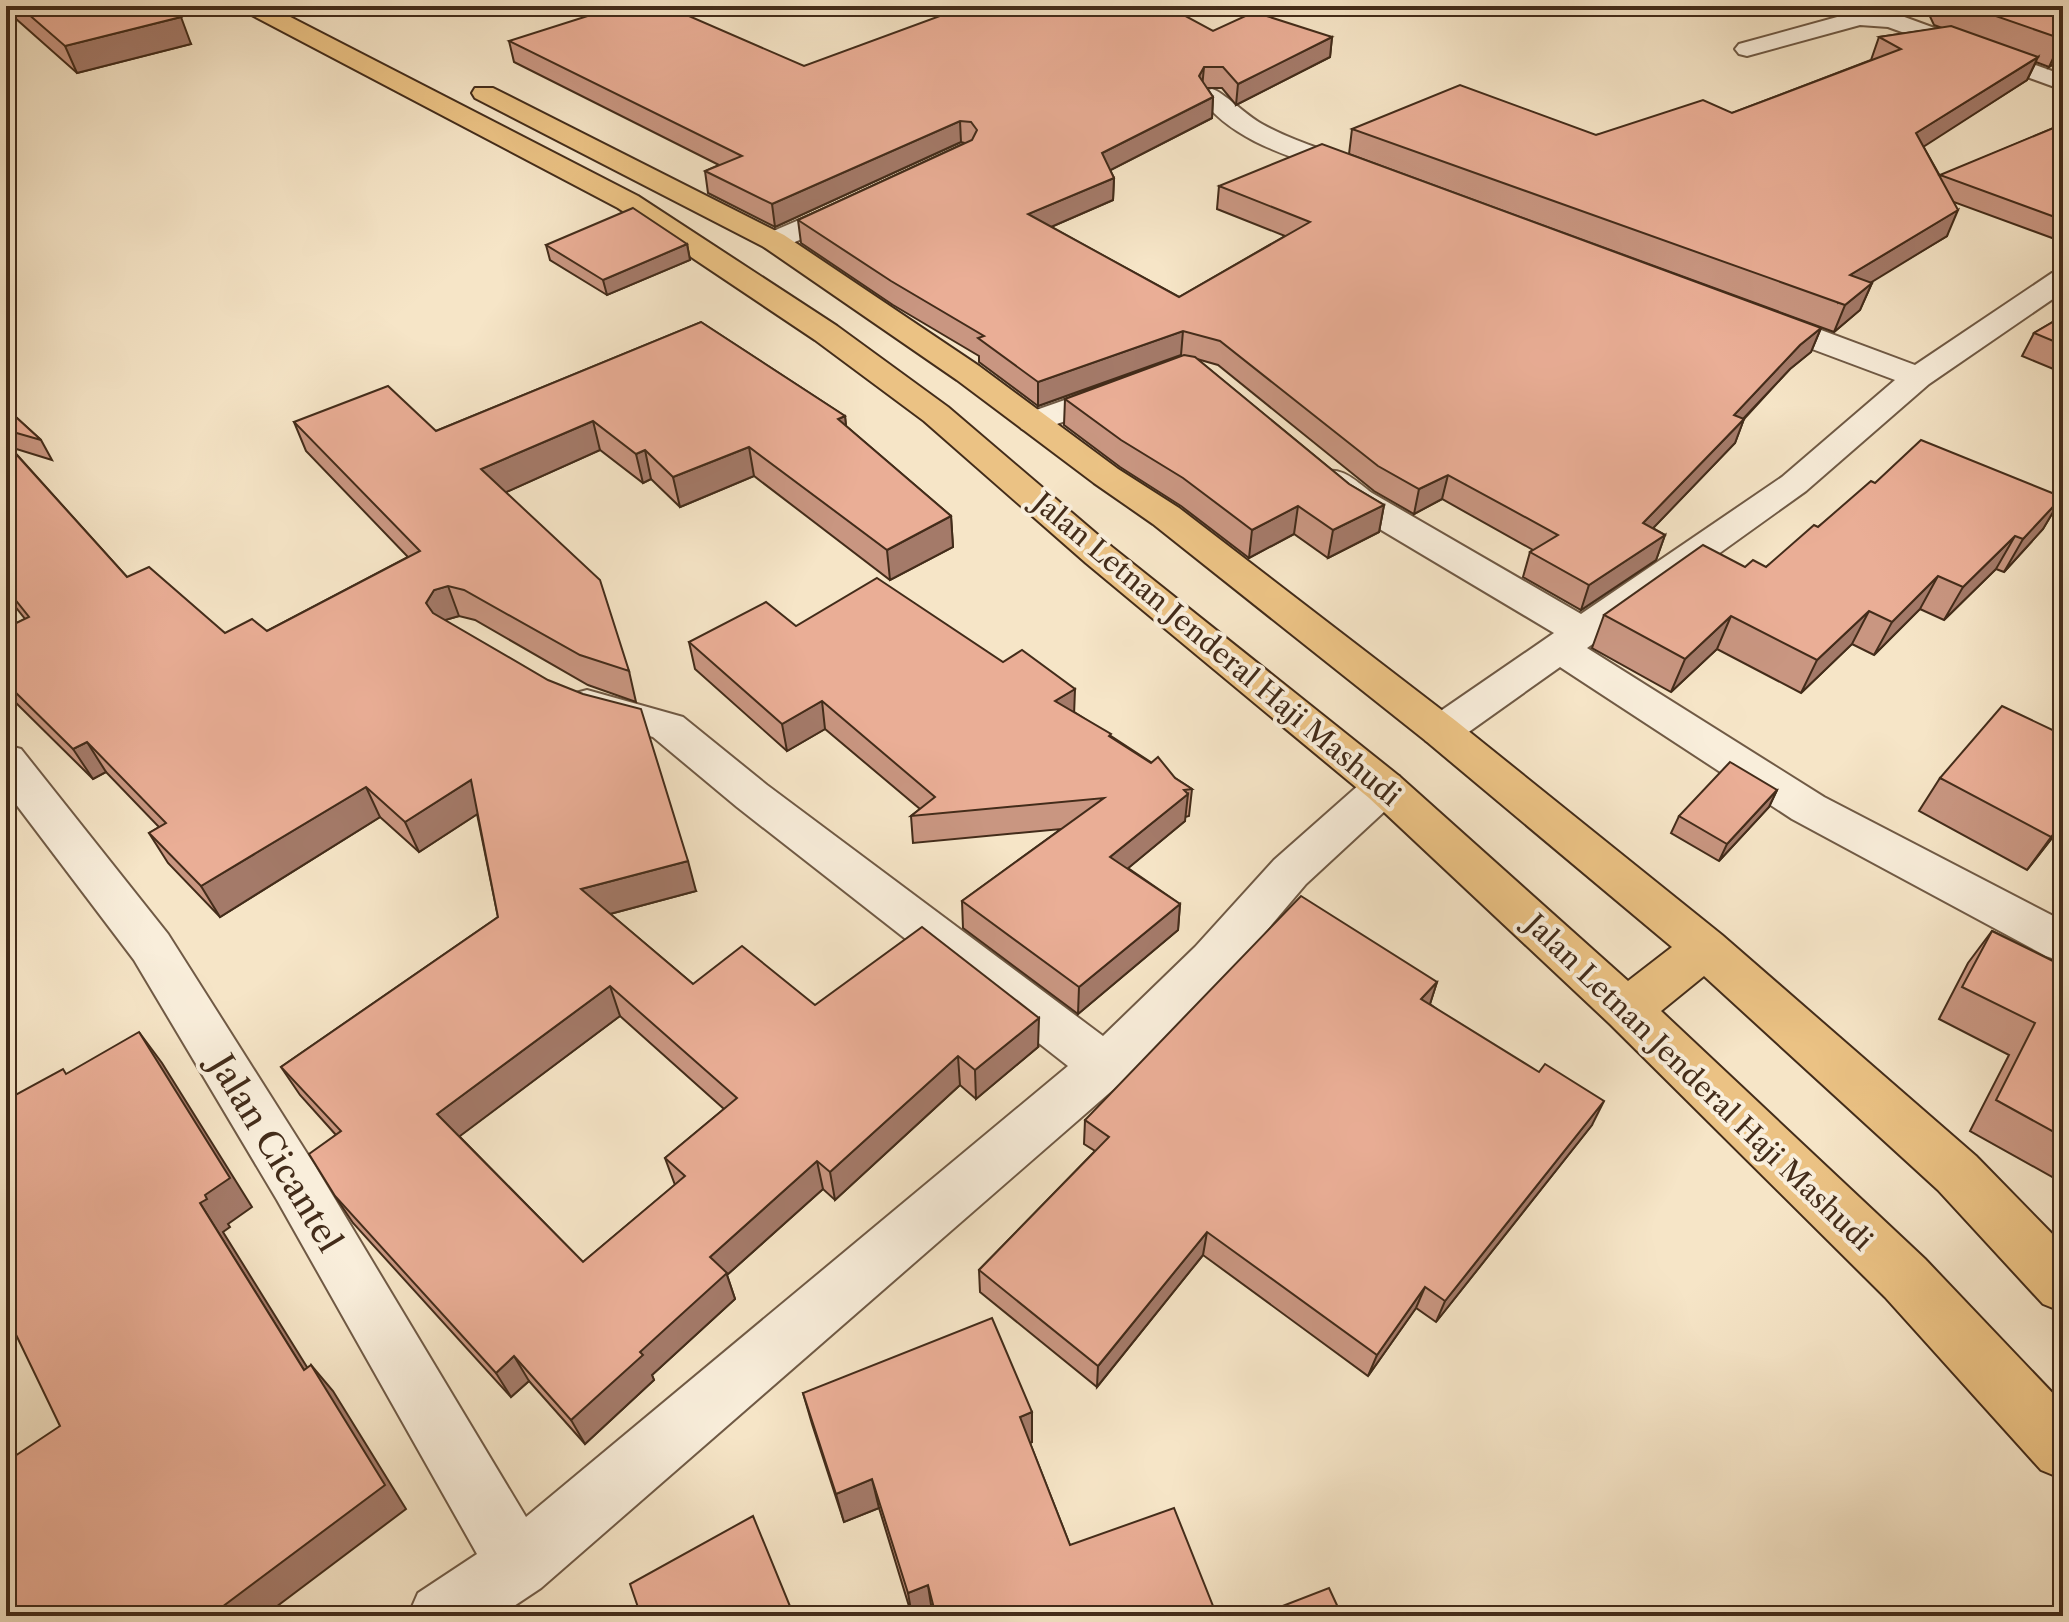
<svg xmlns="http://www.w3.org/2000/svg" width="2069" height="1622" font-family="'Libre Caslon Text',serif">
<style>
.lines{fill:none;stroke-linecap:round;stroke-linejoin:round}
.street-casing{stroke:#705a45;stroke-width:4}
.primary-casing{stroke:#432c1a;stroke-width:4}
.street{fill:#f9eedb;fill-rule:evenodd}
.primary{fill:#ebc284;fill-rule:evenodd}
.wall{fill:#c99681;stroke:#432c1a;stroke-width:2;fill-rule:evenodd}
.shaded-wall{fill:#a47a69;stroke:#432c1a;stroke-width:2}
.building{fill:#eaae96;stroke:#432c1a;stroke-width:2;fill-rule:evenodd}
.labels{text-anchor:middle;stroke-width:8;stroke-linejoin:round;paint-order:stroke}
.street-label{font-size:28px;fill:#432c1a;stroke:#f9eedb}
.near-street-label{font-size:34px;fill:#432c1a;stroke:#f9eedb}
</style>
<rect width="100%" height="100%" fill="#f6e5c7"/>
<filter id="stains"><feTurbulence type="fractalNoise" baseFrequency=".0025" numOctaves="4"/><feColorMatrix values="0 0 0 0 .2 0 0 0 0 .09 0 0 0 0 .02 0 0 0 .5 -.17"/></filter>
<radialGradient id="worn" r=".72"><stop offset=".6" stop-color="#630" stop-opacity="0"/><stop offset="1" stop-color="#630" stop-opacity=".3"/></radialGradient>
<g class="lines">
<g class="street-casing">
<g id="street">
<path d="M1859 11 1899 15 2063 75V90L1888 27 1860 25 1747 56 1739 54 1735 49 1739 44Z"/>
<path d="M1212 89C1222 91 1247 116 1262 124 1297 143 1336 154 1373 167L1377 173 1373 179H1355C1302 159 1233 145 1200 96L1203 91Z"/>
<path d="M855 196 865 198 869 204 865 210 784 247 774 250 764 247 760 241 764 235Z"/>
<path d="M2063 270V292L1929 384 1806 491 1587 648 1824 797 2063 921V962L2046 956 1792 819 1560 667 1456 741 1441 746 1426 741 1420 731 1426 721 1554 633 1346 509 1314 479 1320 472C1343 466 1354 480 1372 493L1581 614 1782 477 1895 380 1748 325 1744 318 1748 311 1759 309 1770 311 1915 365 2052 273Z"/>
<path d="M1122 380 1134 383 1138 390 1134 397 1034 432 1022 429 1017 422 1022 415Z"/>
<path d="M587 690 683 717 767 785 1103 1036 1195 947 1274 860 1369 776 1384 771 1399 776 1406 787 1399 798 1306 884 1229 975 1123 1081 541 1588 499 1616H408L418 1593 477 1554 277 1200 134 960 6 791V745L21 749 168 934 315 1166 526 1517 1068 1066 737 807 653 737 572 714 566 704 572 694Z"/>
</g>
</g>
<g class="primary-casing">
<path id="primary" d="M241 6H269L638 196 837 326 948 407 1112 547 1399 776 1628 981 1672 947 1426 741 1153 524 1094 483 957 380 764 247 475 98 472 93 475 88H493L784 235 979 366 1118 469 1179 508 1456 721 1722 935 1976 1156 2063 1245V1312L2043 1304 1938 1190 1704 976 1661 1011 1925 1259 2063 1404V1479L2041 1470 1885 1297 1610 1024 1369 798 1086 563 924 421 815 340 618 208 244 11Z"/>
</g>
<use href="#street" class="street"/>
<use href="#primary" class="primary"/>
</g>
<g class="wall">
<path d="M6 6H166L191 44 77 73 6 10Z"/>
<path d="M1925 6H2016L2019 10 2063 14V58L2049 67 2036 62 2027 80 1923 146 1940 176 2063 124V242L1954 202 1947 236 1870 282 1872 283 1860 310 1834 332 1349 154 1352 129 1596 135 1732 113 1871 60 1879 37 1942 28 1934 25Z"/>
<path d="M1213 31 1332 37 1330 57 1236 105 1222 88H1207L1213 97 1212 118 1110 170 1114 178 1113 200 1051 227 1179 297 1285 236 1217 209 1219 186 1821 328 1811 352 1790 369 1744 419 1735 443 1653 528 1665 535 1656 560 1581 610 1523 577 1530 552 1533 550 1442 499 1414 514 1374 491 1218 365 1197 359 1349 484 1384 505 1379 532 1328 558 1294 534 1249 558 1181 506 1120 467 1064 425 1065 399 1182 355 1038 406 979 362V356L893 305 801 243 798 220 965 143 961 142 775 227 708 193 705 171 719 165 514 62 509 41 804 66Z"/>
<path d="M687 244 690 260 607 295 550 260 546 245Z"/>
<path d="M2063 316V373L2022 356 2034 333Z"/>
<path d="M701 322 845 416 846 426 951 516 953 547 890 580 754 476 680 507 651 479 643 483 600 450 506 492 629 671 636 702 588 685 475 620 459 616 445 620 696 891 610 914 693 984 815 1005 1038 1047 976 1099 960 1085 835 1200 823 1189 727 1275 735 1299 652 1375 654 1380 585 1444 529 1381 511 1397 353 1223 335 1196 336 1135 300 1095 281 1067 498 917 477 814 419 852 380 817 220 917 168 863 149 833 159 827 106 772 93 779 6 693V628L25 619 6 595V408L41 440 52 460 10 447 127 577 225 633 267 631 408 557 306 451 294 422 436 431ZM620 1016 724 1109 665 1158 675 1185 583 1262 459 1136Z"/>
<path d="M1875 483 2062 497 2043 529 2004 572 1996 569 1944 620 1920 609 1874 655 1852 644 1801 693 1717 649 1671 692 1592 648 1604 615 1745 567H1766Z"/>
<path d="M796 626 1074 712 1192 789 1189 816 1185 817V821L1128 868 1180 904 1178 930 1078 1014 963 928 962 901 1061 829 913 843 911 816 920 809 825 729 787 751 695 669 689 642Z"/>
<path d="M1940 778 2063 824 2027 870 1919 811Z"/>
<path d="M1777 790 1769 807 1719 861 1671 833 1679 816Z"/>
<path d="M1992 931 2063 966V1183L1970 1131 2009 1055 1939 1019 1968 963Z"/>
<path d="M1437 982 1430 1004 1592 1125 1436 1322 1416 1308 1368 1376 1203 1255 1097 1387 980 1292 979 1270 1095 1151 1084 1144 1085 1120Z"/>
<path d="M803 1393 1032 1412V1442L1030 1443 1070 1545 1217 1616H933L932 1611 920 1616H912L879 1508 844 1522 812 1424Z"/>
</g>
<g class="shaded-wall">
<path d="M181 17 191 44 77 73 65 46Z"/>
<path d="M1332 37 1330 57 1236 105 1238 84Z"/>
<path d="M2062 39H2063V58L2049 67Z"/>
<path d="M2038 57 2027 80 1906 158 1916 133Z"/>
<path d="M1204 67 1202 88 1199 76Z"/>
<path d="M1213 97 1212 118 1101 175 1102 153Z"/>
<path d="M960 121 961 142 775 227 772 204Z"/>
<path d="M1114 178 1113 200 1028 237V214Z"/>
<path d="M1958 210 1947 236 1839 302 1850 275Z"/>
<path d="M687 244 690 260 607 295 603 280Z"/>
<path d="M1872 283 1860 310 1834 332 1845 305Z"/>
<path d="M1821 328 1811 352 1790 369 1724 439 1734 415 1800 345Z"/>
<path d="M1183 331 1181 355 1038 406V382Z"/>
<path d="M845 416 848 446 838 419Z"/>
<path d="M1744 419 1735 443 1634 548 1643 523Z"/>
<path d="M593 421 600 450 491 499 481 469Z"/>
<path d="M749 447 754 476 680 507 673 477Z"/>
<path d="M645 450 651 479 643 483 636 454Z"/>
<path d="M1448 475 1442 499 1414 514 1419 489Z"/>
<path d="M2062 497 2043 529 2004 572 2023 539Z"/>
<path d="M1384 505 1379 532 1328 558 1333 530Z"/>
<path d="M1298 506 1294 534 1249 558 1252 530Z"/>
<path d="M951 516 953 547 890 580 887 550Z"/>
<path d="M1665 535 1656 560 1581 610 1589 585Z"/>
<path d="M2015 536 1996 569 1944 620 1963 587Z"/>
<path d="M1938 576 1920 609 1874 655 1892 622Z"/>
<path d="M448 586 459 616 445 620 438 634 426 603 434 590Z"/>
<path d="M1869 611 1852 644 1801 693 1817 660Z"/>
<path d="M1731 616 1717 649 1671 692 1685 659Z"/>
<path d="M1075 689 1074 716 1055 701Z"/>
<path d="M822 701 825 729 787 751 782 724Z"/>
<path d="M87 742 106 772 93 779 73 749Z"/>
<path d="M471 780 482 811 419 852 405 822Z"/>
<path d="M366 787 380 817 220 917 201 886Z"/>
<path d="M1777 790 1769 807 1719 861 1727 844Z"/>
<path d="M1188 794 1185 821 1109 884 1110 857Z"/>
<path d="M2063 822V824L2027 870 2051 837Z"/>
<path d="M688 861 696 891 591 919 581 889Z"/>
<path d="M1180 904 1178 930 1078 1014 1079 987Z"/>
<path d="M1437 982 1429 1007 1421 999Z"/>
<path d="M610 986 620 1016 452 1142 437 1114Z"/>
<path d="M1039 1018 1038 1047 976 1099 975 1070Z"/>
<path d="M139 1032 162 1063 252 1207 228 1224 230 1227 223 1232 325 1396 304 1370 200 1203Z"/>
<path d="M958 1056 960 1085 835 1200 830 1172Z"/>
<path d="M1604 1101 1592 1125 1436 1322 1445 1301Z"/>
<path d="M817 1161 823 1189 727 1275 735 1299 652 1375 654 1380 585 1444 571 1420 640 1352 710 1257Z"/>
<path d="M1207 1232 1203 1255 1097 1387 1098 1366Z"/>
<path d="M1425 1287 1416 1308 1368 1376 1377 1355Z"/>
<path d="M514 1356 529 1381 511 1397 496 1373Z"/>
<path d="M311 1365 333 1391 406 1509 264 1616H210Z"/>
<path d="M1032 1412V1442L1021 1447 1020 1417Z"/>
<path d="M872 1479 879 1508 844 1522 836 1494Z"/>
<path d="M928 1585 932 1611 920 1616H912L908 1593Z"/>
</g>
<g class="building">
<path d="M19 6H166L181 17 65 46Z"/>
<path d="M619 6H666L804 66 967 6H1167L1213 31 1254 12 1332 37 1238 84 1223 67H1204L1199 76 1213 97 1102 153 1114 178 1028 214 1179 297 1310 222 1219 186 1322 144 1821 328 1800 345 1734 415 1744 419 1643 523 1665 535 1589 585 1530 552 1558 535 1448 475 1419 489 1378 466 1220 341 1183 331 1038 382 978 338 984 336 891 281 798 220 972 140 977 130 971 122 960 121 772 204 705 171 742 156 509 41Z"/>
<path d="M1967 6H2016L2019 10 2063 14V39H2062Z"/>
<path d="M1951 26 2038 57 1916 133 1958 210 1850 275 1872 283 1845 305 1352 129 1460 85 1596 135 1703 100 1732 113 1901 49 1879 37Z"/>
<path d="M2063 124V220L1940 175Z"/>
<path d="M633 208 687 244 603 280 546 245Z"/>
<path d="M2063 316V345L2034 333Z"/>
<path d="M701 322 845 416 838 419 951 516 887 550 749 447 673 477 645 450 636 454 593 421 481 469 600 580 629 671 580 655 464 590 448 586 434 590 426 603 433 613 548 680 583 694 641 709 688 861 581 889 693 984 742 946 815 1005 922 927 1039 1018 975 1070 958 1056 830 1172 817 1161 710 1257 727 1273 640 1352 643 1355 571 1420 514 1356 496 1373 335 1196 309 1154 341 1131 281 1067 498 917 471 780 405 822 366 787 201 886 149 833 166 823 87 742 73 749 6 683V628L29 617 6 588V443L127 577 149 567 225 633 252 619 267 631 420 551 294 422 388 386 436 431ZM610 986 737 1098 665 1158 685 1176 583 1262 437 1114Z"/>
<path d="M1184 355 1195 357 1349 484 1384 505 1333 530 1298 506 1252 530 1183 478 1121 440 1065 399Z"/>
<path d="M6 408 41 440 6 430Z"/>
<path d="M1921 440 2062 497 2023 539 2015 536 1963 587 1938 576 1892 622 1869 611 1817 660 1731 616 1685 659 1604 615 1703 545 1745 567 1753 560 1766 567 1814 525 1818 527 1871 481 1875 483Z"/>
<path d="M877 578 1003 662 1022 650 1075 689 1055 701 1111 734 1109 736 1151 763 1158 757 1175 778 1192 789 1184 790 1188 794 1110 857 1180 904 1079 987 962 901 1104 798 911 816 935 797 822 701 782 724 689 642 766 602 796 626Z"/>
<path d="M2002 706 2063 735V822L2051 837 1940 778Z"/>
<path d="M1730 762 1777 790 1727 844 1679 816Z"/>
<path d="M1301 896 1437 982 1421 999 1539 1072 1545 1064 1604 1101 1445 1301 1425 1287 1377 1355 1207 1232 1098 1366 979 1270 1109 1137 1085 1120Z"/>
<path d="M1992 931 2063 966V1137L1996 1100 2035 1023 1962 987Z"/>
<path d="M139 1032 230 1178 205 1195 207 1199 200 1203 304 1370 311 1365 385 1485 210 1616H6V1462L60 1426 6 1314V1100L63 1069 66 1074Z"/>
<path d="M992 1318 1032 1412 1020 1417 1070 1545 1174 1508 1217 1616H936L928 1585 908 1593 872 1479 836 1494 803 1393Z"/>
<path d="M753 1516 794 1616H641L630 1584Z"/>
<path d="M1329 1588 1342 1616H1257Z"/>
<path d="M468 1609 471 1616H456Z"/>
</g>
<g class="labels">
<g class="street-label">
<text transform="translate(1217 649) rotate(40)" y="10">Jalan Letnan Jenderal Haji Mashudi</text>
<text transform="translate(1699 1082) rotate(44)" y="10">Jalan Letnan Jenderal Haji Mashudi</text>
</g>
<g class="near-street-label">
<text transform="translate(276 1153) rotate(59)" y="12">Jalan Cicantel</text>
</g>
</g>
<rect width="2069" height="1622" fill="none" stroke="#f6e5c7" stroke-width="32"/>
<rect x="8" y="8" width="2053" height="1606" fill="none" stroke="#432c1a" stroke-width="4"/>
<rect x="16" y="16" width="2037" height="1590" fill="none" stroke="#432c1a" stroke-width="2"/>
<rect width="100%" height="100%" filter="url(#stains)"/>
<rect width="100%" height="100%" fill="url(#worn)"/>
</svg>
